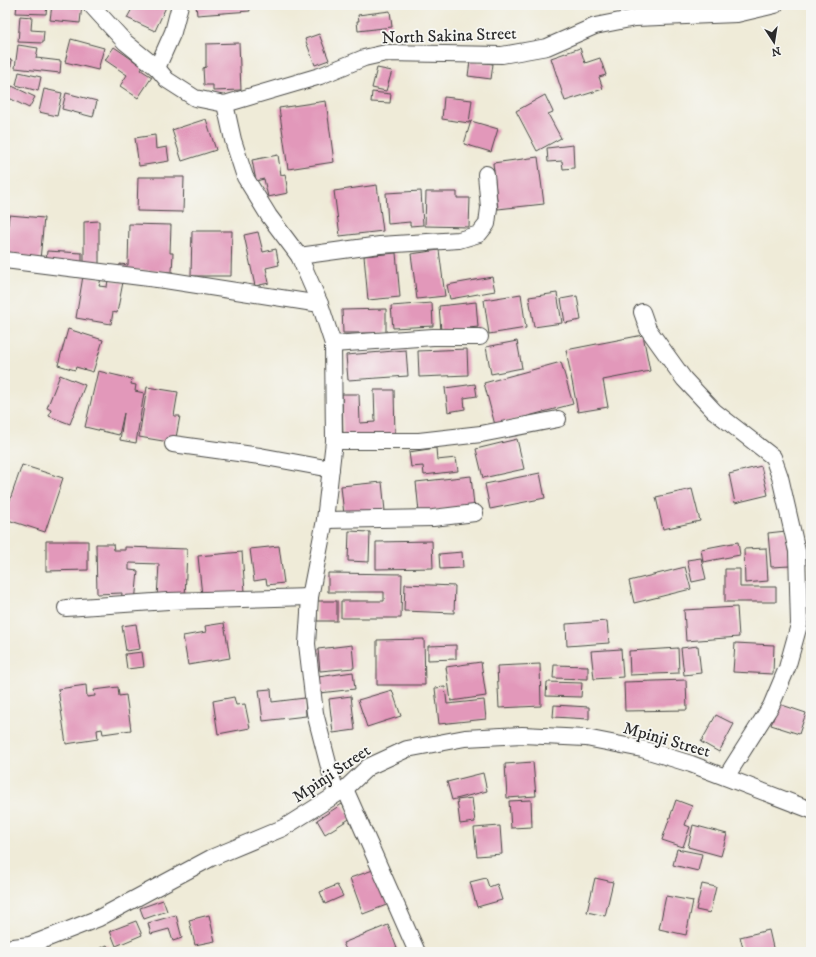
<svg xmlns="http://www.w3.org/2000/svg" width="816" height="957" font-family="'IM FELL DW Pica',serif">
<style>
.building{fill:#e298ba}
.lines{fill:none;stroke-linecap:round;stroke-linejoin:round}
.minor-casing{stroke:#484845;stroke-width:18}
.minor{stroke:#fff;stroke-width:16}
.labels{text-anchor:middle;stroke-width:3.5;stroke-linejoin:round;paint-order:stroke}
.street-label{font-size:17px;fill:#2b2b2b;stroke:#f6f6f2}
</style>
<rect width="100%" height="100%" fill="#f6f6f2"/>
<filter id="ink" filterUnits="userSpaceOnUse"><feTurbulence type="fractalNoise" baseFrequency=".025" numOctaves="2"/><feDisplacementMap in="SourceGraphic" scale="8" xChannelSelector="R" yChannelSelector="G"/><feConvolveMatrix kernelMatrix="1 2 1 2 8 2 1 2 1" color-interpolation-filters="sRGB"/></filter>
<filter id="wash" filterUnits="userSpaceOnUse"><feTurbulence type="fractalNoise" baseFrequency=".012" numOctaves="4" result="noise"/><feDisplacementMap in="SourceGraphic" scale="16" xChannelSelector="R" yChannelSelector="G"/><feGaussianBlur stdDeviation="0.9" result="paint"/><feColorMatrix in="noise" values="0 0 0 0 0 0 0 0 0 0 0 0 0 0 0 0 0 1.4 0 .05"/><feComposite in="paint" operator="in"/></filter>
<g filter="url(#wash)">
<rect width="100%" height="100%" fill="#efebd8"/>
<g id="blocks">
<g class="building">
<path d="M17 5H47L46 14 16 13Z"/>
<path d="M52 5H82L80 23 50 20Z"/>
<path d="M134 5H161L166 7 155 31 127 18Z"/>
<path d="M196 5H249L250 11 197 15Z"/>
<path d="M390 11 392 27 358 31 357 21H359L358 15Z"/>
<path d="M20 16 32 17 31 30 44 31 43 43 18 42Z"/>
<path d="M319 34 329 60 315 65 305 39Z"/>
<path d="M71 39 104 48 98 70 65 62Z"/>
<path d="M239 43 241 90 213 91V85H204L203 68 206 67V44Z"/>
<path d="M18 45 38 48 36 58 61 61 60 73 15 68Z"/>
<path d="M114 47 143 67 141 70 152 77 138 98 120 86 127 75 105 60Z"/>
<path d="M580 48 585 63 600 58 606 75 599 77 603 89 565 101 551 58Z"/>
<path d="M5 59 12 60 7 88H5Z"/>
<path d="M470 61 493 64 491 79 468 76Z"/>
<path d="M377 68 392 71 386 91 372 88Z"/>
<path d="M19 72 41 77 38 91 16 85Z"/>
<path d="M12 86 35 97 29 108 7 97Z"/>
<path d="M44 89 62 93 57 116 39 112Z"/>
<path d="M372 92 391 94 390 103 371 102Z"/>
<path d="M66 93 97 101 93 117 62 109Z"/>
<path d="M545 95 553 112 548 114 561 138 537 151 516 111Z"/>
<path d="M444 97 472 100 469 123 442 119Z"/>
<path d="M326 101 334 162 288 169 279 108Z"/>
<path d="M206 119 216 150 182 161 172 130Z"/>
<path d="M471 121 498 129 491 152 464 144Z"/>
<path d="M155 135 156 149 167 147 169 161 139 166 135 138Z"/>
<path d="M573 145 574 168 563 169 562 161 548 162 547 148Z"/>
<path d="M278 155 281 175 285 174 288 193 268 197 264 179 256 181 252 160Z"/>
<path d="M538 157 544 204 498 209 493 163Z"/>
<path d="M138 177H184L183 212 137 211Z"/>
<path d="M377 185 383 231 340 236 334 191Z"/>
<path d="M421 191 423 225 410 226V222L388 224 386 193Z"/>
<path d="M426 192H457V198H470L469 227 425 226Z"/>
<path d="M9 215 44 218 40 260 5 253Z"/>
<path d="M99 221V269H84V222Z"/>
<path d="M129 224 171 225 170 253H173L172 272 137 270 119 275 120 264 128 265Z"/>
<path d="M192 231H232L231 276H191Z"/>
<path d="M258 232 263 252 276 249 279 265 266 268 269 283 255 286 244 235Z"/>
<path d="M439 250 445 296 417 299 411 254Z"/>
<path d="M47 251 82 253V265L46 263Z"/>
<path d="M396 253 400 297 368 300 364 256Z"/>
<path d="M83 276 101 279 99 286 107 287 108 280 123 282 117 313 113 312 111 324 76 318Z"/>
<path d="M492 277 495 291 450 299 447 285Z"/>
<path d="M557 293 562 323 534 327 529 297Z"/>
<path d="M521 294 526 328 489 334 484 300Z"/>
<path d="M577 296 581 320 565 323 561 299Z"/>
<path d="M476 302 478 327 441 331 439 306Z"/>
<path d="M432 303 433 326 393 328 391 306Z"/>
<path d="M386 309V333H343L342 310Z"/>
<path d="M68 329 103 340 93 372 76 367 75 370 58 365Z"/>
<path d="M643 335 650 371 603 380 608 407 578 412 566 350Z"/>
<path d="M517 341 522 368 491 374 486 347Z"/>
<path d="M467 349 468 375 419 377 418 351Z"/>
<path d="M406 350 408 376 348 380 346 355Z"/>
<path d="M561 362 573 404 495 425 484 383Z"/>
<path d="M98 371 132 379 131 384 136 385 135 391 144 393 136 443 120 440 124 413 119 435 85 427Z"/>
<path d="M60 375 85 385 70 424 49 416 51 410 47 408Z"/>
<path d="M475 384 477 396 464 398 465 409 448 412 445 388Z"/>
<path d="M147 387 178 392 174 416H180L175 443 139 437Z"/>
<path d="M374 390H394L395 438 343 439 342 394H359L360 423 375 422Z"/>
<path d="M517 439 524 469 483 478 476 449Z"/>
<path d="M436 448 437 460 456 458 458 471 424 475 423 466 411 467 409 452Z"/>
<path d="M22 465 63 478 45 532 5 519V514Z"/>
<path d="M761 466 768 495 735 503 729 474Z"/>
<path d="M540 473 545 498 490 509 485 484Z"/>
<path d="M471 476 474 506 419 512 416 482Z"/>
<path d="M382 482 385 511 344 515 341 486Z"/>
<path d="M692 489 700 521 663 529 656 497Z"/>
<path d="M349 531 370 532 369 562 348 561Z"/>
<path d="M786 531 790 566 771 567 768 533Z"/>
<path d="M46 541H88V570L46 571Z"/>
<path d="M432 541 433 568 376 569V542Z"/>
<path d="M738 542 740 555 703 562 701 549Z"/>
<path d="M96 544H113L114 550H125V547L187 549 185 599 157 598 159 564 129 563V570L138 571 135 603 121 602 122 593 97 594Z"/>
<path d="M279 546 284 583 267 585 266 579 254 581 250 549Z"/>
<path d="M766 548 768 581 745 583 744 549Z"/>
<path d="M242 552 245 592 202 596 198 556Z"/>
<path d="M462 552 463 568 440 569 439 554Z"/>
<path d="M701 558 706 579 692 582 687 560Z"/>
<path d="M685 567 691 589 634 603 629 581Z"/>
<path d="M725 569H740V587H776V602H725Z"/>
<path d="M328 573 402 574 401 618H341V601H384V592H328Z"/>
<path d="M405 584 455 586 454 613 404 611Z"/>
<rect x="317" y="601" width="20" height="20"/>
<path d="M737 607 739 637 686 641 684 610Z"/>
<path d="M607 621 609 643 567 646 566 624Z"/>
<path d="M224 623 230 658 188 665 183 636 206 632 205 626Z"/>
<path d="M136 624 140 649 126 651 122 626Z"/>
<path d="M424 639 425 685H377V640Z"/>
<path d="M735 643 774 645 773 674 733 672Z"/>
<path d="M352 645 354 668 320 671 318 649Z"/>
<path d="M456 645V659L428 660V646Z"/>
<path d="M698 646 701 673 684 675 681 648Z"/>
<path d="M678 648 679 673 630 675 629 651Z"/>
<path d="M621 649 623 677 594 679 591 651Z"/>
<path d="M142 652 144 667 127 669 125 654Z"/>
<path d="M481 662 486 696 451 701 446 667Z"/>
<path d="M540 664 541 706 499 708 497 666Z"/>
<path d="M554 665 588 666V679L553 678Z"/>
<path d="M353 672 355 689 320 693 318 677Z"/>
<path d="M686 680 687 710 625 711 624 682Z"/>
<path d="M547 682 582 683 581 697 546 696Z"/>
<path d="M86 685 87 697 95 696 94 690 118 687 119 696 126 695 131 730 103 734 102 729 97 730 98 739 66 744 58 689Z"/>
<path d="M445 687 447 704 484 700 486 719 439 724 435 688Z"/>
<path d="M271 689 272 702 305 698 306 716 263 721 259 690Z"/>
<path d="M392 690 401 716 367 727 358 700Z"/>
<path d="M351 696 355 730 333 733 329 699Z"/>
<path d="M234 697 236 705 245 704 250 728 218 734 213 701Z"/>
<path d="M779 704 806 713 799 734 771 725Z"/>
<path d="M554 705 589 707V719L553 717Z"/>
<path d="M716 715 734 724 719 752 701 742Z"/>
<path d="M533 762 536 796 507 798 505 764Z"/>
<path d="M483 773 487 791 452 800 447 782Z"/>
<path d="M472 798 475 822 460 824 457 800Z"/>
<path d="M531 800 532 827 511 828 509 801Z"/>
<path d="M676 800 692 806 685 825 690 827 683 847 662 840Z"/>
<path d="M342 804 351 818 325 834 317 820Z"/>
<path d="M693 825 727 834 721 856 688 847Z"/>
<path d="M500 826 502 854 477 856 474 828Z"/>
<path d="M677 849 702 854 698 871 673 865Z"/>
<path d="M376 869 389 904 363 914 350 878Z"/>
<path d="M486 878 489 887 497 884 502 900 477 907 470 882Z"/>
<path d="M595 878 613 882 605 916 587 912Z"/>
<path d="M702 884 716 887 710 913 696 910Z"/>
<path d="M337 885 343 896 325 904 320 892Z"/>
<path d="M666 896 693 901 686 935 659 929Z"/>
<path d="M163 900 167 911 144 919 140 908Z"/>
<path d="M176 915 182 938 173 941 169 929 151 934 148 923Z"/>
<path d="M209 915 215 941 195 945 189 920Z"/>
<path d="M136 921 142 935 116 946 110 931Z"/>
<path d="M388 925 398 951 347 952 343 943Z"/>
<path d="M769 930 774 952H744L740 937Z"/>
<path d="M107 945 111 952H93Z"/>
</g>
</g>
</g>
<g filter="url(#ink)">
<use href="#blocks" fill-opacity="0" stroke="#484845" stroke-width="1"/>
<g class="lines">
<g class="minor-casing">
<g id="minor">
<path d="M91 5 125 42 157 68 167 80 195 98 225 104 320 76 364 58 386 53 502 55 547 47 595 26 635 18 737 14 775 5"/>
<path d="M157 68 173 32 180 5"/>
<path d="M225 104 233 140 245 177 269 216 299 256 320 304 333 344 334 441 325 520 310 597 307 644 315 713 336 794"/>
<path d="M299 256 380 245 459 240 479 234 487 224 489 208 486 174"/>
<path d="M5 260 165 280 320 304"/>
<path d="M642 312 648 329 684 379 714 411 773 457 780 477 797 551 799 625 787 668 771 706 726 777"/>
<path d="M333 344 433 337H480"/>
<path d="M334 441H419L481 434 558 419"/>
<path d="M173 444 260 456 331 469"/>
<path d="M325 520 433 518 475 513"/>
<path d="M66 608 168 601 310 597"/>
<path d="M345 789 417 952"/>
<path d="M5 948 30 945 99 918 211 858 283 828 345 789 368 767 407 749 465 738 522 735 586 738 642 749 691 764 811 810"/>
</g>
</g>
<use href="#minor" class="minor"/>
</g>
</g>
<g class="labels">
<g class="street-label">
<text transform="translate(449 35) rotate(-2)" y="6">North Sakina Street</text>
<text transform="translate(667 739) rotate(16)" y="6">Mpinji Street</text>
<text transform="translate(331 773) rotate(-34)" y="6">Mpinji Street</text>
</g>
</g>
<rect width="816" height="957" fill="none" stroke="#f6f6f2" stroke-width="20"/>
<g transform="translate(774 42) rotate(168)" stroke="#f6f6f2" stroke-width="3" paint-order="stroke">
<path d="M0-3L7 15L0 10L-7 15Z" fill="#2b2b2b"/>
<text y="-6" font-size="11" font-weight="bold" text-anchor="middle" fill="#2b2b2b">N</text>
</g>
</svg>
